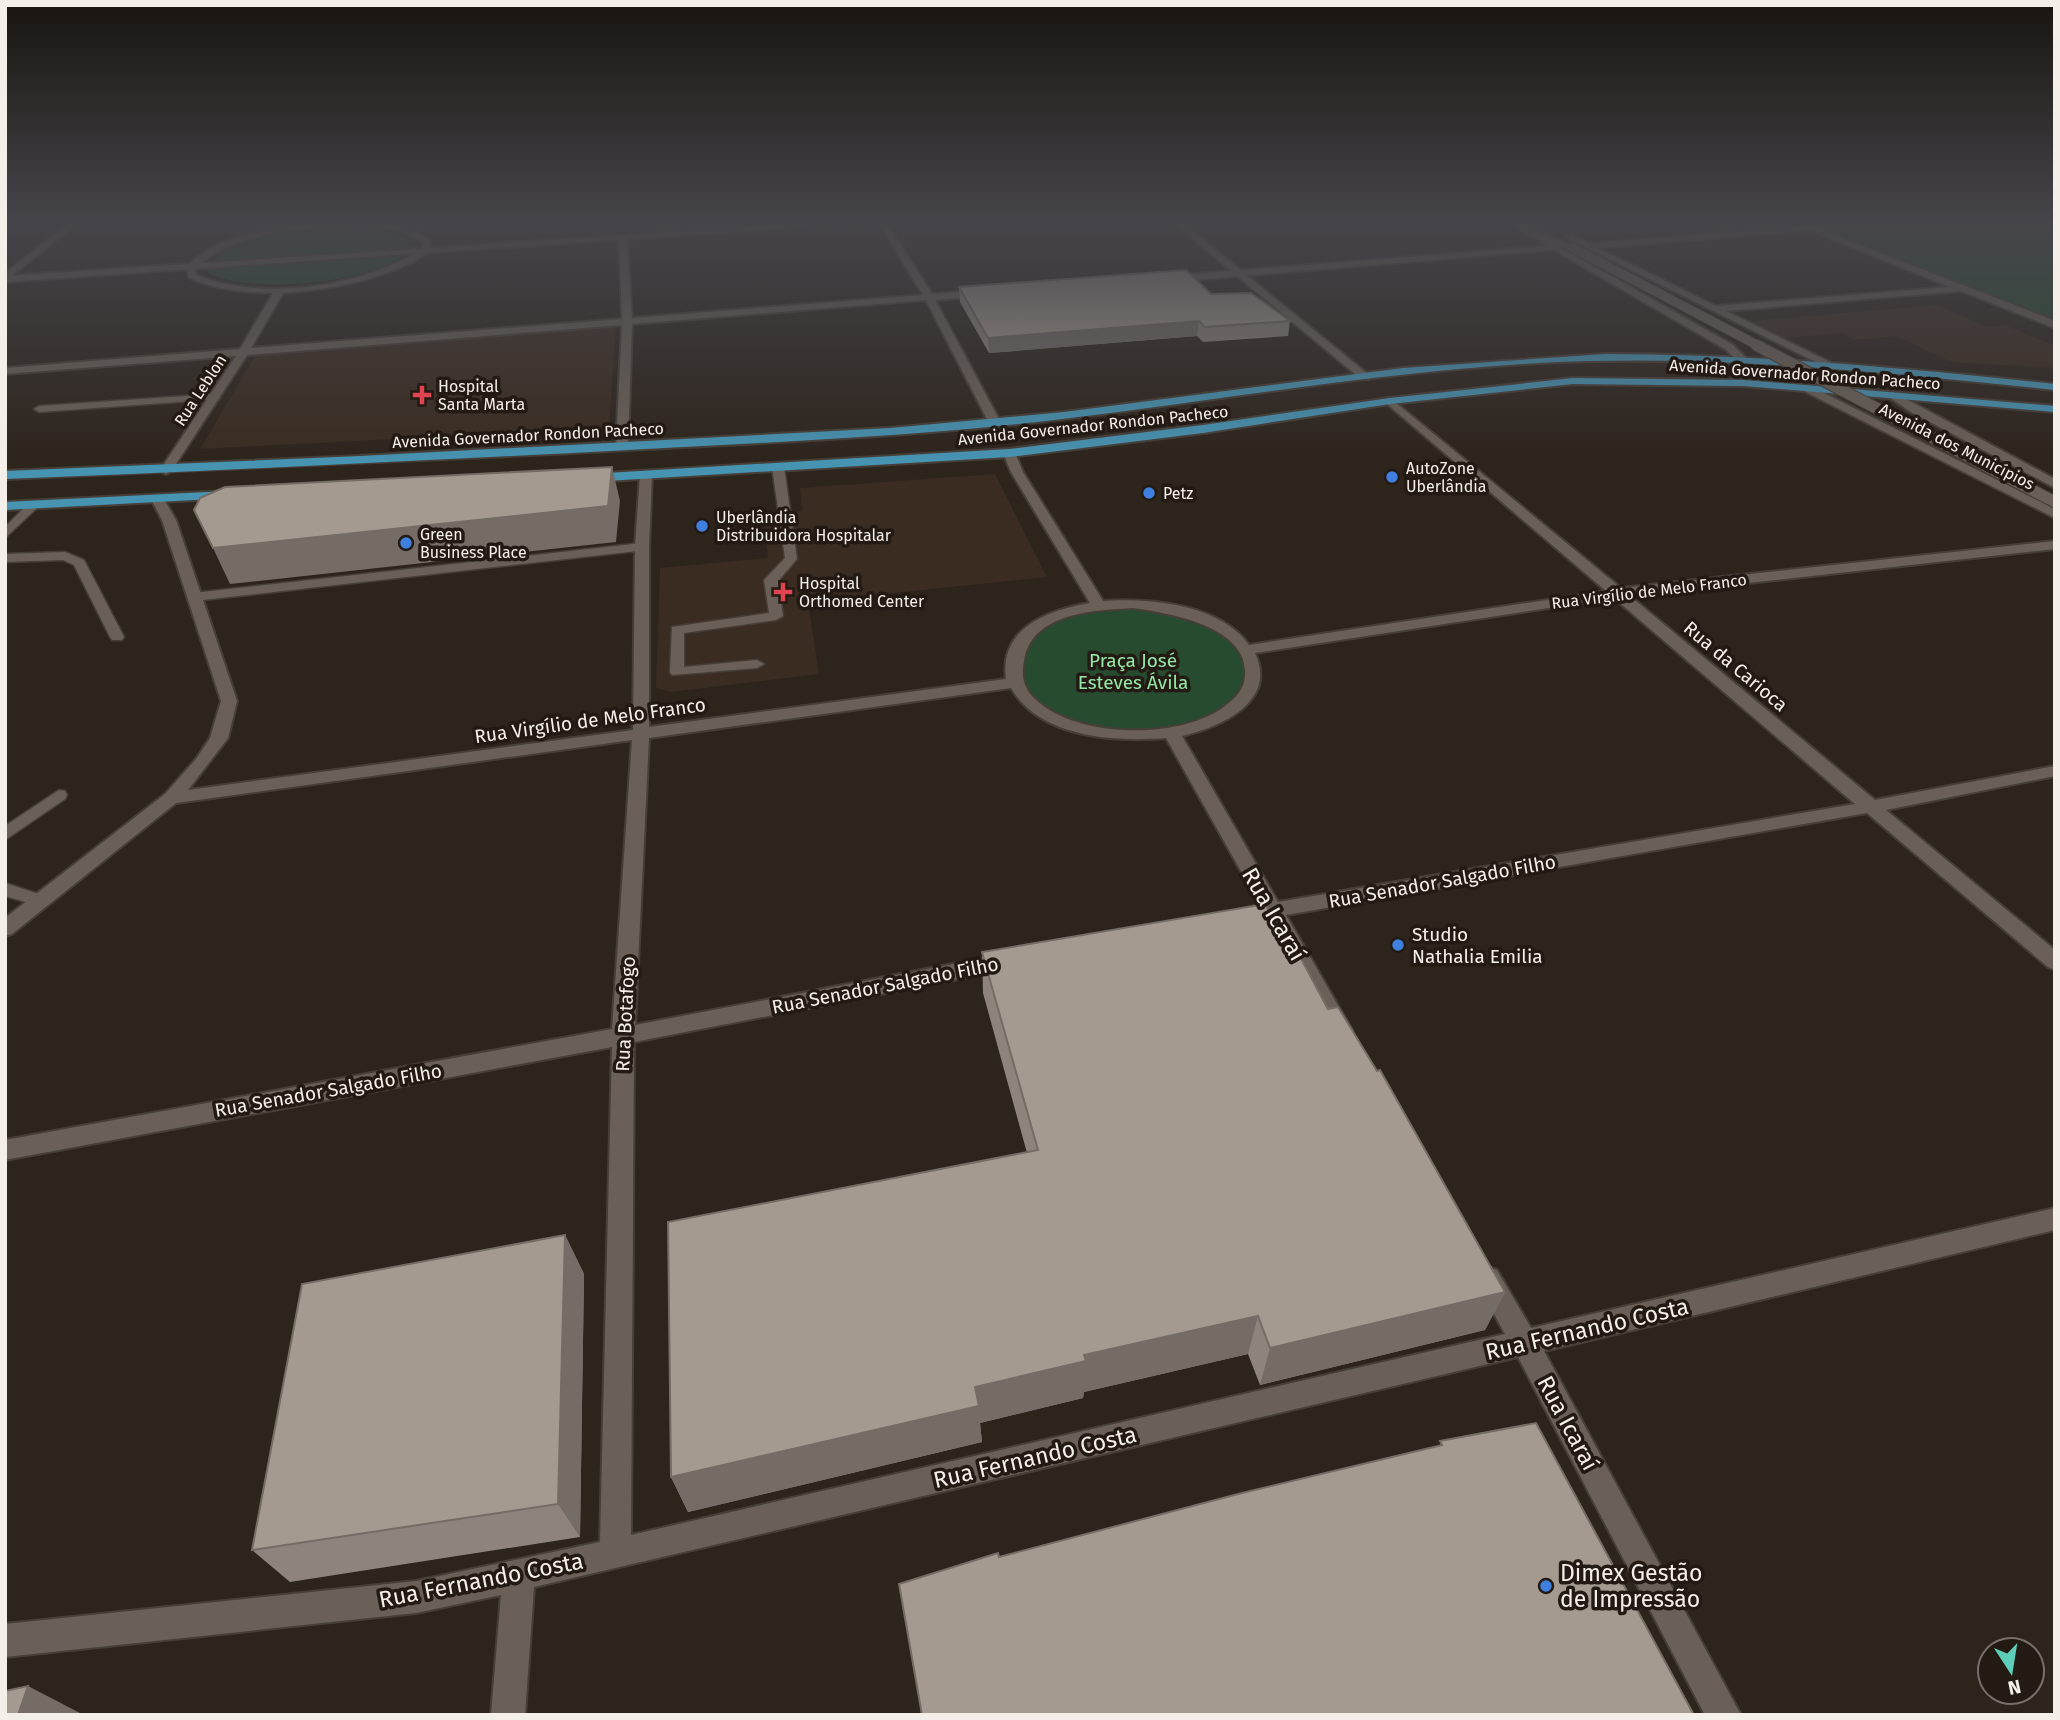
<svg xmlns="http://www.w3.org/2000/svg" width="2060" height="1720" font-family="'Fira Sans',sans-serif">
<style>
.built{fill:#3a2c20}
.green{fill:#264b2f}
.lines{fill:none;stroke-linecap:round;stroke-linejoin:round}
.service-casing{stroke:#463f38;stroke-width:3}
.minor-casing{stroke:#463f38;stroke-width:4}
.tertiary-casing{stroke:#463f38;stroke-width:4}
.primary-casing{stroke:#463f38;stroke-width:4}
.service{fill:#6a6057;fill-rule:evenodd}
.minor{fill:#6a6057;fill-rule:evenodd}
.tertiary{fill:#6a6057;fill-rule:evenodd}
.primary{fill:#4793b2;fill-rule:evenodd}
.tertiary-bridge-far1-casing{stroke:#463f38;stroke-width:10;stroke-linecap:butt}
.tertiary-bridge-casing{stroke:#463f38;stroke-width:13;stroke-linecap:butt}
.tertiary-bridge-far1{stroke:#6a6057;stroke-width:9}
.tertiary-bridge{stroke:#6a6057;stroke-width:11}
.wall{fill:#8e847c}
.shaded-wall{fill:#746c65}
.building{fill:#a59a90;stroke:#746c65;stroke-width:2}
.health-dot{fill:#e0444e;stroke:#231a13;stroke-width:2.5}
.shop-dot{fill:#3f7fe0;stroke:#231a13;stroke-width:2.5}
.labels{text-anchor:middle;stroke-width:7;stroke-linejoin:round;paint-order:stroke}
.far-street-label{font-size:16px;fill:#f5efea;stroke:#231a13}
.far-poi-label{font-size:16px;fill:#f5efea;stroke:#231a13;text-anchor:start}
.park-label{font-size:19px;fill:#93e8a7;stroke:#231a13}
.street-label{font-size:19px;fill:#f5efea;stroke:#231a13}
.poi-label{font-size:19px;fill:#f5efea;stroke:#231a13;text-anchor:start}
.near-street-label{font-size:23px;fill:#f5efea;stroke:#231a13}
.near-poi-label{font-size:23px;fill:#f5efea;stroke:#231a13;text-anchor:start}
</style>
<rect width="100%" height="100%" fill="#2d241c"/>
<g class="built">
<path d="M1937 305 1988 327 2005 325 2055 346V368L1952 362 1896 336 1855 340 1842 333 1785 338 1751 321Z"/>
<path d="M616 325 609 428 200 449 257 353Z"/>
<path d="M995 474 1047 577 808 602 819 674 671 692 656 688 660 568 768 558 763 515 802 511 800 488Z"/>
</g>
<g class="green">
<path d="M1795 220H2055V321Z"/>
<path d="M343 229C365 230 389 229 408 241L410 248C382 284 248 295 209 273L207 266C232 235 306 231 343 229Z"/>
<path d="M1133 604 1200 617 1246 650 1251 691 1209 725 1133 737 1057 720 1014 683 1020 642 1065 613Z"/>
</g>
<g class="lines">
<g class="service-casing">
<g id="service">
<path d="M215 394 220 397 219 399 39 412 34 409 39 406Z"/>
<path d="M778 464 784 467 797 559 778 581 783 616 776 620 684 633V667L757 660 764 664 757 668 672 675 670 672 672 627 769 613 764 580 785 558 772 467Z"/>
<path d="M30 502 40 505 5 538V527Z"/>
<path d="M642 543 648 547 646 550 194 601 187 597 194 593Z"/>
<path d="M65 552 84 560 124 637 122 640H112L110 637 74 565 63 560 5 562V554Z"/>
<path d="M59 790 65 791 67 795 65 799 5 840V826Z"/>
<path d="M5 883 45 896 48 900 45 904 39 906 5 896Z"/>
</g>
</g>
<g class="minor-casing">
<g id="minor">
<path d="M73 220H82L5 281V273Z"/>
<path d="M877 220H885L932 294 985 290 990 293 985 296 935 300 1001 423 999 425 989 423 926 300 632 324 628 446 622 450 616 446 622 325 247 355 172 470 166 474 160 470 236 356 5 374V368L240 349 273 293C243 292 217 290 189 278L187 267C195 258 206 250 217 245 260 225 396 206 431 242L428 253C384 280 334 289 283 293L251 348 622 319 619 238 623 236 627 238 632 318 923 295ZM367 227 404 231 423 243 421 250C359 287 264 302 196 275L195 268C241 228 310 228 367 227Z"/>
<path d="M1876 220H1911L1821 230 2055 321V328L1961 291 1726 311 1830 362 1831 364 1826 367 1565 237 1572 235 1589 244ZM1809 230 1950 287 1716 306 1598 248Z"/>
<path d="M1544 238 1733 345 1747 359 1738 361 1725 349 1554 250 1168 282 1163 279 1168 276 1547 246 1540 241Z"/>
<path d="M1802 386H1810L2055 509V518L1802 390Z"/>
<path d="M1893 392 2055 479V488L1911 412 1889 397 1887 395Z"/>
<path d="M1390 398 1621 588 2055 541V549L1630 596 1875 800 2055 766V776L1886 810 2055 950V970L2048 967 1867 813 1286 915 1352 1030 1349 1036 1341 1039 1333 1036 1267 918 1244 922 1237 920 1234 915 1237 910 1260 905 1166 738C1114 742 1040 738 1011 688L649 738 635 1025 1005 954 1012 957 1016 962 1012 967 1005 970 634 1042 631 1535 1505 1334 1475 1279 1479 1270 1488 1267 1497 1270 1531 1328 2055 1208V1230L1544 1351 1741 1715H1705L1518 1357 534 1587 525 1715H491L501 1595 416 1613 5 1657V1624L416 1581 600 1542 612 1047 5 1160V1140L612 1029 632 740 176 803 12 934 5 936V918L165 794 196 759 210 738 221 701 162 520 151 499 152 496H162L176 520 237 701 228 738 188 790 633 730 635 547 640 475 646 471 652 475 649 547V727L1006 679C999 628 1048 610 1090 603L1011 472 1003 453 1009 449 1015 453 1023 472 1103 601C1149 598 1220 604 1249 645L1606 591 1386 403V399ZM1614 598 1855 804 1278 902 1182 736C1220 727 1278 702 1255 653ZM1133 608C1169 613 1256 627 1244 682 1241 693 1234 699 1225 706 1181 740 1076 739 1035 699 1023 688 1021 675 1024 661 1031 613 1094 610 1133 608Z"/>
</g>
</g>
<g class="tertiary-casing">
<g id="tertiary">
<path d="M857 220H900L5 282V276Z"/>
<path d="M1170 220H1179L1369 375V379H1361Z"/>
<path d="M1502 220H1512L1577 248 1573 251 1534 238Z"/>
</g>
</g>
<g class="primary-casing">
<g id="primary">
<path d="M1605 354C1756 354 1905 368 2055 384V390C1884 372 1712 354 1539 363 1340 374 1143 415 944 431 821 441 697 446 573 453 384 462 195 472 5 479V471L360 456 890 428 1064 412 1403 368Z"/>
<path d="M1573 378 1744 380 2055 406V412L1744 386 1573 384 1390 404 1203 433 1009 457 590 482 584 478 590 474 1009 449 1203 425 1390 398Z"/>
<path d="M228 491 234 495 233 498 5 510V502Z"/>
</g>
</g>
<use href="#service" class="service"/>
<use href="#minor" class="minor"/>
<use href="#tertiary" class="tertiary"/>
<use href="#primary" class="primary"/>
<g class="tertiary-bridge-far1-casing">
<path id="tertiary-bridge-far1" d="M1573 248 1759 346"/>
</g>
<g class="tertiary-bridge-casing">
<path id="tertiary-bridge" d="M1756 345 2055 502"/>
</g>
<use href="#tertiary-bridge-far1" class="tertiary-bridge-far1"/>
<use href="#tertiary-bridge" class="tertiary-bridge"/>
</g>
<g class="wall">
<path d="M959 287 1211 294 1290 321 1288 336 1203 342 1197 336 989 353 960 302Z"/>
<path d="M982 952H1292L1505 1292 1485 1330 1260 1385 1248 1354 1084 1392 1083 1398 980 1423 982 1442 688 1512 671 1477 1027 1153 983 993Z"/>
<path d="M565 1235 584 1274 580 1537 290 1582 252 1550Z"/>
</g>
<g class="shaded-wall">
<path d="M1199 321 1197 336 989 353 988 338Z"/>
<path d="M612 467 620 501 616 542 230 584 213 548Z"/>
<path d="M565 1235 584 1274 580 1537 558 1504Z"/>
<path d="M1505 1292 1485 1330 1260 1385 1270 1348Z"/>
<path d="M1258 1316 1248 1354 1084 1392 1083 1398 980 1423 982 1442 688 1512 671 1477 1084 1355Z"/>
<path d="M28 1686 80 1713 79 1715H18Z"/>
</g>
<g class="building">
<path d="M1186 270 1211 294 1251 293 1290 321 1205 327 1199 321 988 338 959 287Z"/>
<path d="M612 467 608 506 213 548 194 510 200 498 225 487Z"/>
<path d="M1265 904 1292 952 1297 951 1328 1009 1338 1007 1377 1071 1380 1070 1505 1292 1270 1348 1258 1316 1084 1355 1086 1361 975 1387 979 1406 671 1477 668 1222 1038 1150 982 952Z"/>
<path d="M565 1235 558 1504 252 1550 302 1284Z"/>
<path d="M1536 1423 1694 1715H922L899 1584 998 1553 999 1557 1238 1494 1442 1445 1440 1441Z"/>
<path d="M28 1686 18 1715H5V1691Z"/>
</g>
<linearGradient id="sky" x2="0" y2="1"><stop stop-color="#19140f"/><stop offset="0.48" stop-color="#46454b"/><stop offset="1" stop-color="#46454b" stop-opacity="0"/></linearGradient>
<rect width="2060" height="461" fill="url(#sky)"/>
<g class="health-dot">
<path d="M418.5 384.5h7v7h7v7h-7v7h-7v-7h-7v-7h7z"/>
<path d="M779.5 581.5h7v7h7v7h-7v7h-7v-7h-7v-7h7z"/>
</g>
<g class="shop-dot">
<circle cx="1392" cy="477" r="7"/>
<circle cx="1149" cy="493" r="7"/>
<circle cx="702" cy="526" r="7"/>
<circle cx="406" cy="543" r="7"/>
<circle cx="1398" cy="945" r="7"/>
<circle cx="1546" cy="1586" r="7"/>
</g>
<g class="labels">
<g class="far-street-label">
<text transform="translate(1805 374) rotate(4)" y="6">Avenida Governador Rondon Pacheco</text>
<text transform="translate(200 390) rotate(-57)" y="6">Rua Leblon</text>
<text transform="translate(1093 425) rotate(-6)" y="6">Avenida Governador Rondon Pacheco</text>
<text transform="translate(528 435) rotate(-3)" y="6">Avenida Governador Rondon Pacheco</text>
<text transform="translate(1957 446) rotate(27)" y="6">Avenida dos Municípios</text>
<text transform="translate(1649 591) rotate(-7)" y="6">Rua Virgílio de Melo Franco</text>
</g>
<g class="far-poi-label">
<text x="438" y="392">Hospital<tspan x="438" dy="18">Santa Marta</tspan></text>
<text x="1406" y="474">AutoZone<tspan x="1406" dy="18">Uberlândia</tspan></text>
<text x="1163" y="499">Petz</text>
<text x="716" y="523">Uberlândia<tspan x="716" dy="18">Distribuidora Hospitalar</tspan></text>
<text x="420" y="540">Green<tspan x="420" dy="18">Business Place</tspan></text>
<text x="799" y="589">Hospital<tspan x="799" dy="18">Orthomed Center</tspan></text>
</g>
<g class="park-label">
<text x="1133" y="667">Praça José<tspan x="1133" dy="22">Esteves Ávila</tspan></text>
</g>
<g class="street-label">
<text transform="translate(1736 666) rotate(40)" y="7">Rua da Carioca</text>
<text transform="translate(590 720) rotate(-8)" y="7">Rua Virgílio de Melo Franco</text>
<text transform="translate(1442 881) rotate(-10)" y="7">Rua Senador Salgado Filho</text>
<text transform="translate(885 985) rotate(-11)" y="7">Rua Senador Salgado Filho</text>
<text transform="translate(625 1014) rotate(-87)" y="7">Rua Botafogo</text>
<text transform="translate(328 1090) rotate(-10)" y="7">Rua Senador Salgado Filho</text>
</g>
<g class="poi-label">
<text x="1412" y="941">Studio<tspan x="1412" dy="22">Nathalia Emilia</tspan></text>
</g>
<g class="near-street-label">
<text transform="translate(1274 914) rotate(60)" y="8">Rua Icaraí</text>
<text transform="translate(1587 1329) rotate(-13)" y="8">Rua Fernando Costa</text>
<text transform="translate(1568 1423) rotate(62)" y="8">Rua Icaraí</text>
<text transform="translate(1035 1457) rotate(-13)" y="8">Rua Fernando Costa</text>
<text transform="translate(481 1580) rotate(-11)" y="8">Rua Fernando Costa</text>
</g>
<g class="near-poi-label">
<text x="1560" y="1581">Dimex Gestão<tspan x="1560" dy="26">de Impressão</tspan></text>
</g>
</g>
<rect width="2060" height="1720" fill="none" stroke="#f5efea" stroke-width="14"/>
<g transform="translate(2011 1671) rotate(168)"><circle r="33" fill="#231a13" stroke="#776f69" stroke-width="2"/>
<path d="M0-5L12 26L0 18L-12 26Z" fill="#5dceb9"/>
<text y="-10" font-size="19" font-weight="bold" text-anchor="middle" fill="#f5efea">N</text>
</g>
</svg>
